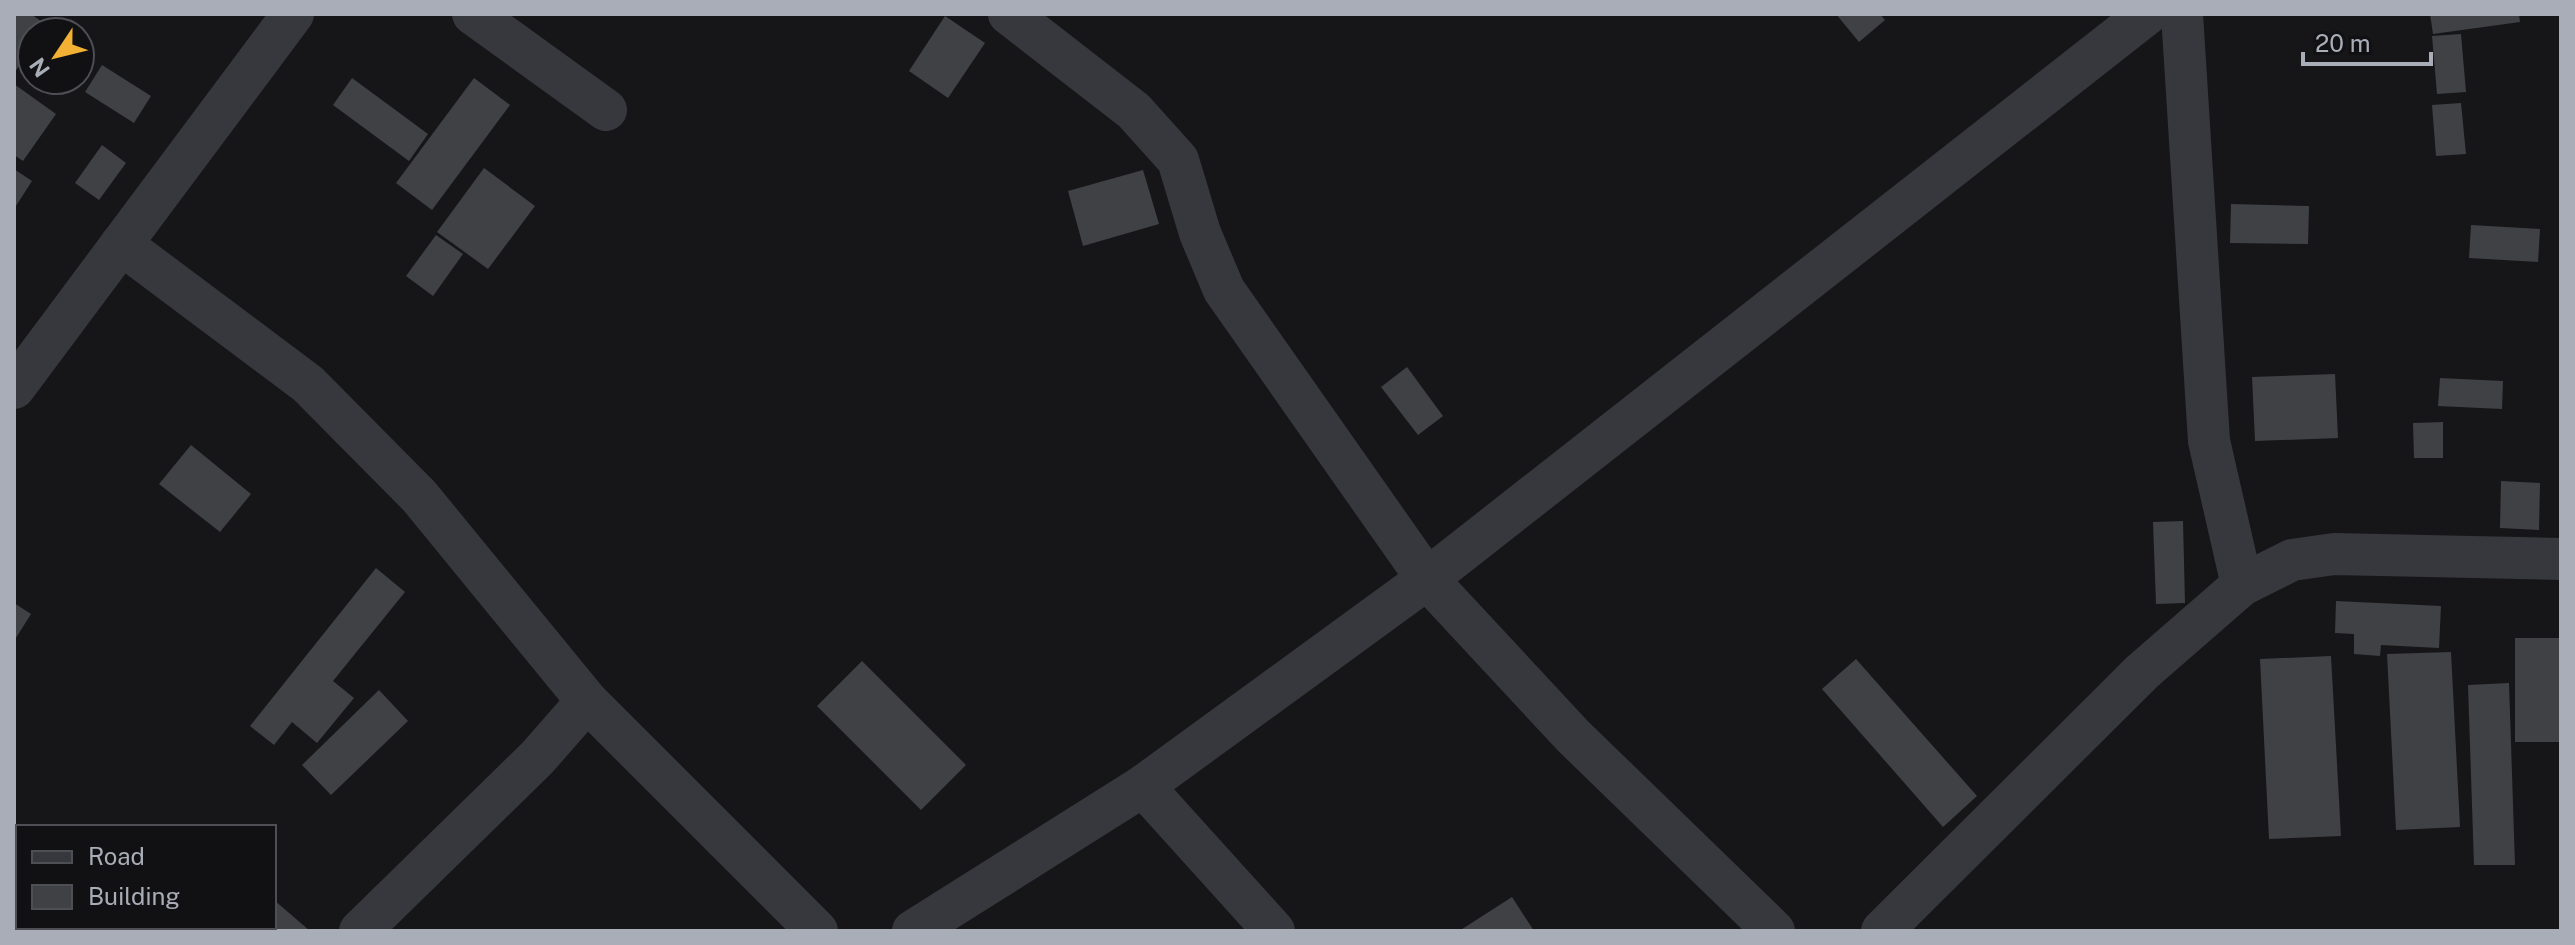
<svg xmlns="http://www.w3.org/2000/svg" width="2575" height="945" font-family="'Public Sans',sans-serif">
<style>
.building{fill:#404145}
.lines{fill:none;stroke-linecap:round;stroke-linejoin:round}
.minor{stroke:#37383d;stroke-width:42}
</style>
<rect width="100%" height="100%" fill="#161618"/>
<g class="building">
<path d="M14 14H31L49 27 45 32H32V49L14 73Z"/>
<path d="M1836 14H1880L1885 20 1859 42Z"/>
<path d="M2430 14H2519L2520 22 2433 34Z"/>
<path d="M945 16 985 43 948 98 909 71Z"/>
<path d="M2461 34 2466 92 2437 94 2432 36Z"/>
<path d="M102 65 151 96 134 123 85 92Z"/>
<path d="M352 78 428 134 409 161 333 105Z"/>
<path d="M474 78 510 105 432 210 396 183Z"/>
<path d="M14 84 56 114 23 161 14 155Z"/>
<path d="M2461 103 2466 154 2436 156 2432 105Z"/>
<path d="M102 145 126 163 99 200 75 183Z"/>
<path d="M484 168 535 206 488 269 437 232Z"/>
<path d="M14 169 32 181 14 209Z"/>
<path d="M1143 170 1159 224 1083 246 1068 191Z"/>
<path d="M2231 204 2309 206 2308 244 2230 243Z"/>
<path d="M2471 225 2540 229 2538 262 2469 258Z"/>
<path d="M436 235 463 254 433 296 406 276Z"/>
<path d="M1407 367 1443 416 1418 435 1381 387Z"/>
<path d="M2335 374 2338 438 2255 441 2252 377Z"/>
<path d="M2440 378 2503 381 2502 409 2438 406Z"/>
<path d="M2443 422V458H2414L2413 423Z"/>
<path d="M191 445 251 494 220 532 159 484Z"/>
<path d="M2501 481 2540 483 2539 530 2500 528Z"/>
<path d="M2183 521 2185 603 2156 604 2153 522Z"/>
<path d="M376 568 405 592 333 681 354 698 317 743 292 722 274 745 250 726Z"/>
<path d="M2336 601 2441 606 2439 648 2381 645 2380 656 2354 654V634L2335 633Z"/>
<path d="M14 603 31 614 14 641Z"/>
<rect x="2515" y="638" width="46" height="104"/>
<path d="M2451 652 2460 827 2396 830 2387 654Z"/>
<path d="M2331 656 2341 836 2269 839 2260 659Z"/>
<path d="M1856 659 1977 796 1943 827 1822 689Z"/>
<path d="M862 661 966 765 921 810 817 706Z"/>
<path d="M2509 683 2515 865H2474L2468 685Z"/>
<path d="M379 690 408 721 331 795 302 765Z"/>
<path d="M1512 897 1534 931H1459Z"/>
<path d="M274 900 310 931H267L262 927H274Z"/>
</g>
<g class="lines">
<g class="minor">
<path d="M473 14 606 110"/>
<path d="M1009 14 1134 111 1178 160 1200 233 1224 290 1427 579 1573 736 1774 931"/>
<path d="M2182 14 2209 441 2242 585"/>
<path d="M121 244 308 384 419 496 587 701 817 931"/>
<path d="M14 388 293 14"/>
<path d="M1143 786 1274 931"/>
<path d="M360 931 537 758 587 701"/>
<path d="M913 931 1143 786 1427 579 2147 14"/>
<path d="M1882 931 2142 672 2242 585 2292 560 2334 554 2561 559"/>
</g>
</g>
<rect width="2575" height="945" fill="none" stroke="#a8adb8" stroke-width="32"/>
<rect x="16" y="825" width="260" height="104" fill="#111113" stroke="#4d4f55" stroke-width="2"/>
<rect x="32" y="851" width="40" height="12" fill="#37383d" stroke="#4d4f55" stroke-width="2"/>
<text x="88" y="865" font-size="24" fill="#a8adb8">Road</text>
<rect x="32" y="885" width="40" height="24" fill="#404145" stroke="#4d4f55" stroke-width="2"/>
<text x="88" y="905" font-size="24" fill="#a8adb8">Building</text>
<g transform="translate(56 56) rotate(235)"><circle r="38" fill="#111113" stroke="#4d4f55" stroke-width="2"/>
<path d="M0-6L14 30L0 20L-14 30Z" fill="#f2b134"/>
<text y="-12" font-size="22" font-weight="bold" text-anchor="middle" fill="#a8adb8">N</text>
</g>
<path d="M2303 52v12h128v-12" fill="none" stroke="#a8adb8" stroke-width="4"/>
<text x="2315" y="52" font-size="24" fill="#a8adb8" stroke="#111113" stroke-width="6" paint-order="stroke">20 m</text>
</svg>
